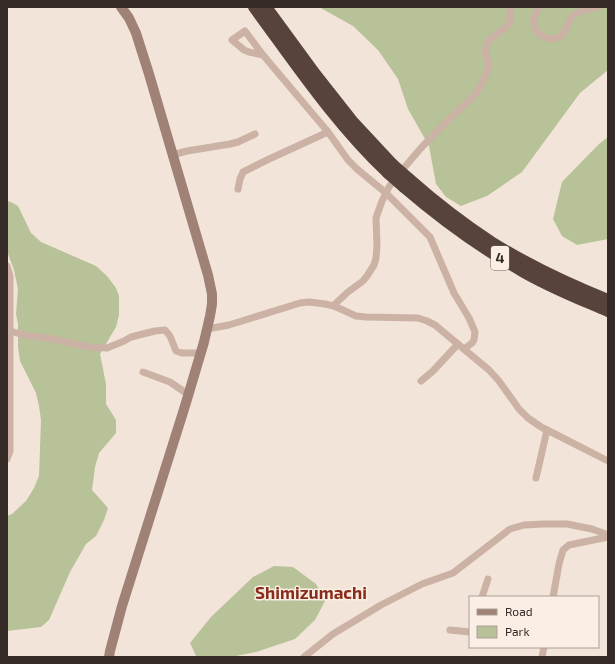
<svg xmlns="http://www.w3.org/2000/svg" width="615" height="664" font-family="'Exo 2',sans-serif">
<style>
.green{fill:#b7c298}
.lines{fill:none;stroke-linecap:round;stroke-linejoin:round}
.street{stroke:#cbb2a4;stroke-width:7}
.secondary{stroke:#9f8175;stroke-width:10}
.highway{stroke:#57433c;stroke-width:12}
.highway-bridge{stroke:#57433c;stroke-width:12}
.labels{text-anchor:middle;stroke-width:3;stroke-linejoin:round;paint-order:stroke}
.shield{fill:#faeee5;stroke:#71655f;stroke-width:1}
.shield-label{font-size:14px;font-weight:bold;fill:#362a26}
.quarter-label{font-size:17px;font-weight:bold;fill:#892c1b;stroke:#faeee5}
</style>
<rect width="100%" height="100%" fill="#f2e4d8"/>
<g class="green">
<path d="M319 7H608V70L580 93 522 172 487 196 461 206 446 197 436 184 429 146 408 109 398 79 378 50 353 26Z"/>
<path d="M608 137V239L577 245 562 236 553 219 562 182 599 144Z"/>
<path d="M7 201 11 202 18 206 31 233 41 242 96 266 107 276 116 288 119 296V315L116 327 100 354 106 384V404L116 420V433L99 453 95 467 92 490 108 508 104 520 96 536 86 544 70 572 49 620 41 627 7 631V516L12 514 26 501 34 488 39 476 41 420 39 406 36 393 20 361 18 347V324L16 314 18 289 14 270 7 251Z"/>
<path d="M274 566 293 567 316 584 325 601 315 620 295 639 256 652 231 657 196 656 190 643 211 617 253 577Z"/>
</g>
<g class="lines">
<g class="street">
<path d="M539 7C537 12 533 17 534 22 534 24 534 26 535 28 539 37 553 42 561 36 568 31 567 20 574 15 581 10 590 9 598 7"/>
<path d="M263 55 249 52 244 50 232 40 245 31 263 55 328 132 348 160 357 169 386 193 430 237 454 293 469 318 475 332 474 340 472 343 464 349"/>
<path d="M172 155 187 151 230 144 238 142 255 134"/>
<path d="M238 189 240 179 243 172 267 160 328 132"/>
<path d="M7 266 10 276V451L7 459"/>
<path d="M334 306 336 303 348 292 363 281 367 276 374 265 376 258 377 246 376 218 382 201 389 187 397 176 421 148 445 123 475 95 481 85 487 73 489 65 485 52 486 46 488 41 505 28 510 22V7"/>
<path d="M207 329 229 325 300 303 309 302 325 304 334 306 356 316 366 317 418 318 427 321 435 325 489 370 499 381 519 409 528 418 541 427 559 436 608 461"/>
<path d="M10 331 24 335 53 339 89 347 107 348 124 341 131 337 155 331 165 330 170 336 176 351 182 353H201"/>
<path d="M143 372 170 382 189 395"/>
<path d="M421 381 433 371 458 344"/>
<path d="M536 478 547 430"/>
<path d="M482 597 488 579"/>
<path d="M553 597 559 564 563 550 569 545 608 537"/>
<path d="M450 630 470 632"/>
<path d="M304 657 333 634 381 605 422 584 453 573 510 529 524 525 544 524H567L592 529 608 535"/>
<path d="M542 657 544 647"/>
</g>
<path class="secondary" d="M109 657 110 651 122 606 185 406 204 342 210 316 212 304V294L208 275 149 74 136 33 129 18 121 7"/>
<g class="highway">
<path d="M254 7C296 64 336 124 388 173"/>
<path d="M266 7 315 74 352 121 393 165"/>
<path d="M409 179C435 202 462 223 491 242 528 265 568 284 608 300"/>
<path d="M404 187C440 218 478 246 519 269 547 286 578 298 608 311"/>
</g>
<g class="highway-bridge">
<path d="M393 165 409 179"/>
<path d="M388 173 404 187"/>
</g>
</g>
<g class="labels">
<rect class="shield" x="491" y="246" width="18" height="24" rx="3"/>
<g class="shield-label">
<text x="500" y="263">4</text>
</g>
<g class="quarter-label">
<text x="311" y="599">Shimizumachi</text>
</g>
</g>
<rect width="615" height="664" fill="none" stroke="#362a26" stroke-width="16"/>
<rect x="469" y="596" width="130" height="52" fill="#faeee5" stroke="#aca099"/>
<rect x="477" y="609" width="20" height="6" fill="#9f8175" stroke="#aca099"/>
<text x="505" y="616" font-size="12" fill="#362a26">Road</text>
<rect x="477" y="626" width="20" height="12" fill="#b7c298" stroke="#aca099"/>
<text x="505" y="636" font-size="12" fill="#362a26">Park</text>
</svg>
